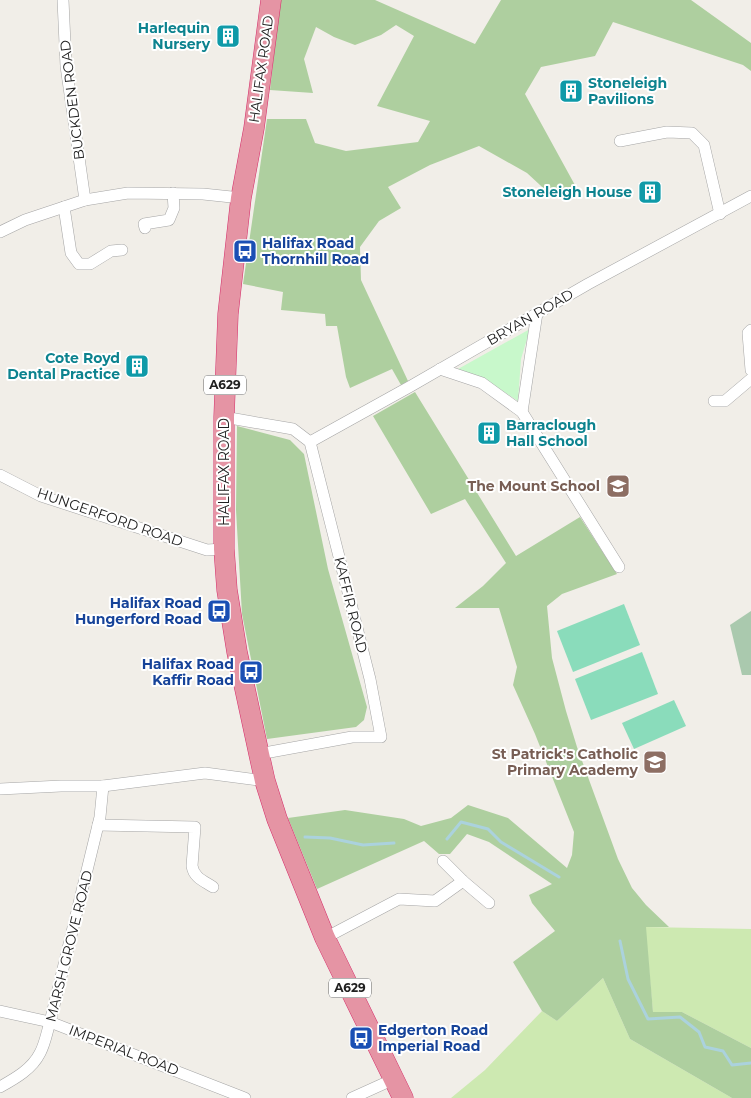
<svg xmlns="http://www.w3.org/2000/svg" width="751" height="1098" font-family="Montserrat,sans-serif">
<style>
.grass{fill:#cde9b1}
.forest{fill:#aecf9f}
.cemetery{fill:#aac9ae}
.park{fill:#c8f8cb}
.pitch{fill:#8adcbb}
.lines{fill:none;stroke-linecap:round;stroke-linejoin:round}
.stream{stroke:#abd2dd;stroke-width:3}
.street-casing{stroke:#a5a5a5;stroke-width:12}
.highway-casing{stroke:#d52f6b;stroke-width:21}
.street{stroke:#fff;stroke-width:11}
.highway{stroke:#e594a4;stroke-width:20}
.labels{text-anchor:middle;stroke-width:4;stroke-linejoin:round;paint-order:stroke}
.shield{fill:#fff;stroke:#646464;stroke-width:1}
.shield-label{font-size:12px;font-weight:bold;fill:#212121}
.culture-label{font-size:14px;font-weight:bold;fill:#0d838f;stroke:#fff;text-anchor:end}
.street-label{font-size:14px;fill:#212121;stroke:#fff}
.transit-label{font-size:14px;font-weight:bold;fill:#164399;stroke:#fff;text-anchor:start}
.education-label{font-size:14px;font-weight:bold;fill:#785e54;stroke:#fff;text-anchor:end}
</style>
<rect width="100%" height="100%" fill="#f1eee8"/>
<g class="grass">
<path d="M645 927 751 929V1048L682 1012H653Z"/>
<path d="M603 978 630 1039 732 1098H451L485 1070 542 1011 557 1021Z"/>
</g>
<g class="forest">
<path d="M280 0H375L475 44 501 0H691L751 43V71L743 65 613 22 595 56 541 67 525 94 576 187 553 197 527 173 479 146 430 165 388 187 401 208 379 221 360 247 361 280 408 381 401 385 392 369 350 388 346 377 337 326H326L325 314 281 310 283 292 243 284 267 119H306L315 143 346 151 418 142 430 121 377 106 414 36 396 25 381 35 355 45 334 37 316 27 304 59 313 93 270 90Z"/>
<path d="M415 392 516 556 580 517 617 574 562 594 547 606 552 658 566 711 577 747 618 859 632 888 646 905 669 927H646L653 1012H682L751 1048V1098H732L630 1039 603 978 557 1021 542 1011 513 962 555 931 532 903 529 895 552 884 489 842 467 834 450 854H439L424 841 317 889 288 818 345 810 404 819 421 826 451 818 468 805 508 818 567 868 572 855 574 832 535 734 513 685 517 667 499 608H455L483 586 506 563 465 499 431 514 373 416Z"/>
<path d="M237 426 290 440 304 454 328 569 367 707 364 720 356 727 267 739 242 614 236 510Z"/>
</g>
<path class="cemetery" d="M751 611V675H742L730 625Z"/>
<path class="park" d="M530 329 521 359 518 401 484 379 458 369Z"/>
<g class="pitch">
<path d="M624 604 640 645 573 672 557 631Z"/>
<path d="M642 652 658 694 591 720 575 679Z"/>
<path d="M674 700 686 726 634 749 622 723Z"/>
</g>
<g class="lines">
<g class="stream">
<path d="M305 837 330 838 363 845 394 843"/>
<path d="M447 839 461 822 488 829 501 842 559 877"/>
<path d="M620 941 628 979 648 1019 680 1017 699 1032 705 1047 723 1051 732 1065 751 1063"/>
</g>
<g class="street-casing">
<g id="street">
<path d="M63 0 66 66 85 200"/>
<path d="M620 141 667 132 692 133 704 145 720 214"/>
<path d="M64 207 71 253 79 264H90L111 251 122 250"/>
<path d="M145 228 144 224 169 220 174 208 173 193"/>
<path d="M0 232 25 220 85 200 128 193 203 194 241 198"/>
<path d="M751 330 748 333 751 370"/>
<path d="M440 369 482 383 522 412 619 567"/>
<path d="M714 401H725L751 379"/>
<path d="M522 412 537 313"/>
<path d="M224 417 293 429 310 442 370 679 381 737H352L259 754"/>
<path d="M310 442 411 386 588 284 751 196"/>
<path d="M0 475 41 496 207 550 224 549"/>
<path d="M0 789 61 786H103L205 773 265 781"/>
<path d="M98 825 195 827 192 866C194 878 204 881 213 887"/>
<path d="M443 861 463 881 489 903"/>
<path d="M325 938 399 899 435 901 463 881"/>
<path d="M0 1011 50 1022 245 1098"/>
<path d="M0 1087C16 1078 32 1069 40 1053 45 1044 47 1032 50 1022L100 817 103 786"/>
<path d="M352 1098 394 1079"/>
</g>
</g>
<g class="highway-casing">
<path id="highway" d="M271 0 254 128 241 198 228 314 224 417V549L227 590 237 652 259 754 265 781 277 819 325 938 403 1098"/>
</g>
<use href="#street" class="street"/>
<use href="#highway" class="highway"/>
</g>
<defs>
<g id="building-square" transform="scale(1.25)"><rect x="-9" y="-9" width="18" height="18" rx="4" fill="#0f9aa8" stroke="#fff"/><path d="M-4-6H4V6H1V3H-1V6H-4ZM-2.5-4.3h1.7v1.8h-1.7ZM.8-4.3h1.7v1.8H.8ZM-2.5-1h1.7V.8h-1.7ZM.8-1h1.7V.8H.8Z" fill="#fff"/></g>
<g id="bus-square" transform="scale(1.25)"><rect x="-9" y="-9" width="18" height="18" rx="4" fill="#1a4fb4" stroke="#fff"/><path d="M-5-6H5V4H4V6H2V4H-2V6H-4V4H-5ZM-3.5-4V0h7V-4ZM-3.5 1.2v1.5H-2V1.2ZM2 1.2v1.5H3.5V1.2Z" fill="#fff"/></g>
<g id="school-square" transform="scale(1.25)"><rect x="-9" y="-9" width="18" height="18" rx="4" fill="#8d6e63" stroke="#fff"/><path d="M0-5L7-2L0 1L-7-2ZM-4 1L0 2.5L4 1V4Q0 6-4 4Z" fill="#fff"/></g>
</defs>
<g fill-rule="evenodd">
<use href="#building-square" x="228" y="36"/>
<use href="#building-square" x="571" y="91"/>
<use href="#building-square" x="650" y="192"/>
<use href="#bus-square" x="245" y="251"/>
<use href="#building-square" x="137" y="366"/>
<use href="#building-square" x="489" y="433"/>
<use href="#school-square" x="618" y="486"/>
<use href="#bus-square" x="219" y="611"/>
<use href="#bus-square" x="251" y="672"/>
<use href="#school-square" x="655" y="762"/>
<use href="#bus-square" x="361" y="1038"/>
</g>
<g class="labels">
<g class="shield">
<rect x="204" y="375.5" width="42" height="19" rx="4"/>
<rect x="329" y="978.5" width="42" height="19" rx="4"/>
</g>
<g class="shield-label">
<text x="225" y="389">A629</text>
<text x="350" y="992">A629</text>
</g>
<g class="culture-label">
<text x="210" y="33">Harlequin<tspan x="210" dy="16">Nursery</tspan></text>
<text x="588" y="88" text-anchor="start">Stoneleigh<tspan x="588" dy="16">Pavilions</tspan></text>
<text x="632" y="197">Stoneleigh House</text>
<text x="120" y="363">Cote Royd<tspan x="120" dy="16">Dental Practice</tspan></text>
<text x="506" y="430" text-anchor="start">Barraclough<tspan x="506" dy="16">Hall School</tspan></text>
</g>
<g class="street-label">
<text transform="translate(261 69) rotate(-82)" y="5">HALIFAX ROAD</text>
<text transform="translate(72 100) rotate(-97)" y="5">BUCKDEN ROAD</text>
<text transform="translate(530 317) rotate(-30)" y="5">BRYAN ROAD</text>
<text transform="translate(224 472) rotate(-90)" y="5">HALIFAX ROAD</text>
<text transform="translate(110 517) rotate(19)" y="5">HUNGERFORD ROAD</text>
<text transform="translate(351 605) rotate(76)" y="5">KAFFIR ROAD</text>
<text transform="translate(69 946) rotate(-76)" y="5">MARSH GROVE ROAD</text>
<text transform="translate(124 1050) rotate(21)" y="5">IMPERIAL ROAD</text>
</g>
<g class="transit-label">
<text x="262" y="248">Halifax Road<tspan x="262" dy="16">Thornhill Road</tspan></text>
<text x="202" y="608" text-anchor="end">Halifax Road<tspan x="202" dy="16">Hungerford Road</tspan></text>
<text x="234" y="669" text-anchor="end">Halifax Road<tspan x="234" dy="16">Kaffir Road</tspan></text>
<text x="378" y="1035">Edgerton Road<tspan x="378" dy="16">Imperial Road</tspan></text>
</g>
<g class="education-label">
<text x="600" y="491">The Mount School</text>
<text x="638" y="759">St Patrick's Catholic<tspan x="638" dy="16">Primary Academy</tspan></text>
</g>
</g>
</svg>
